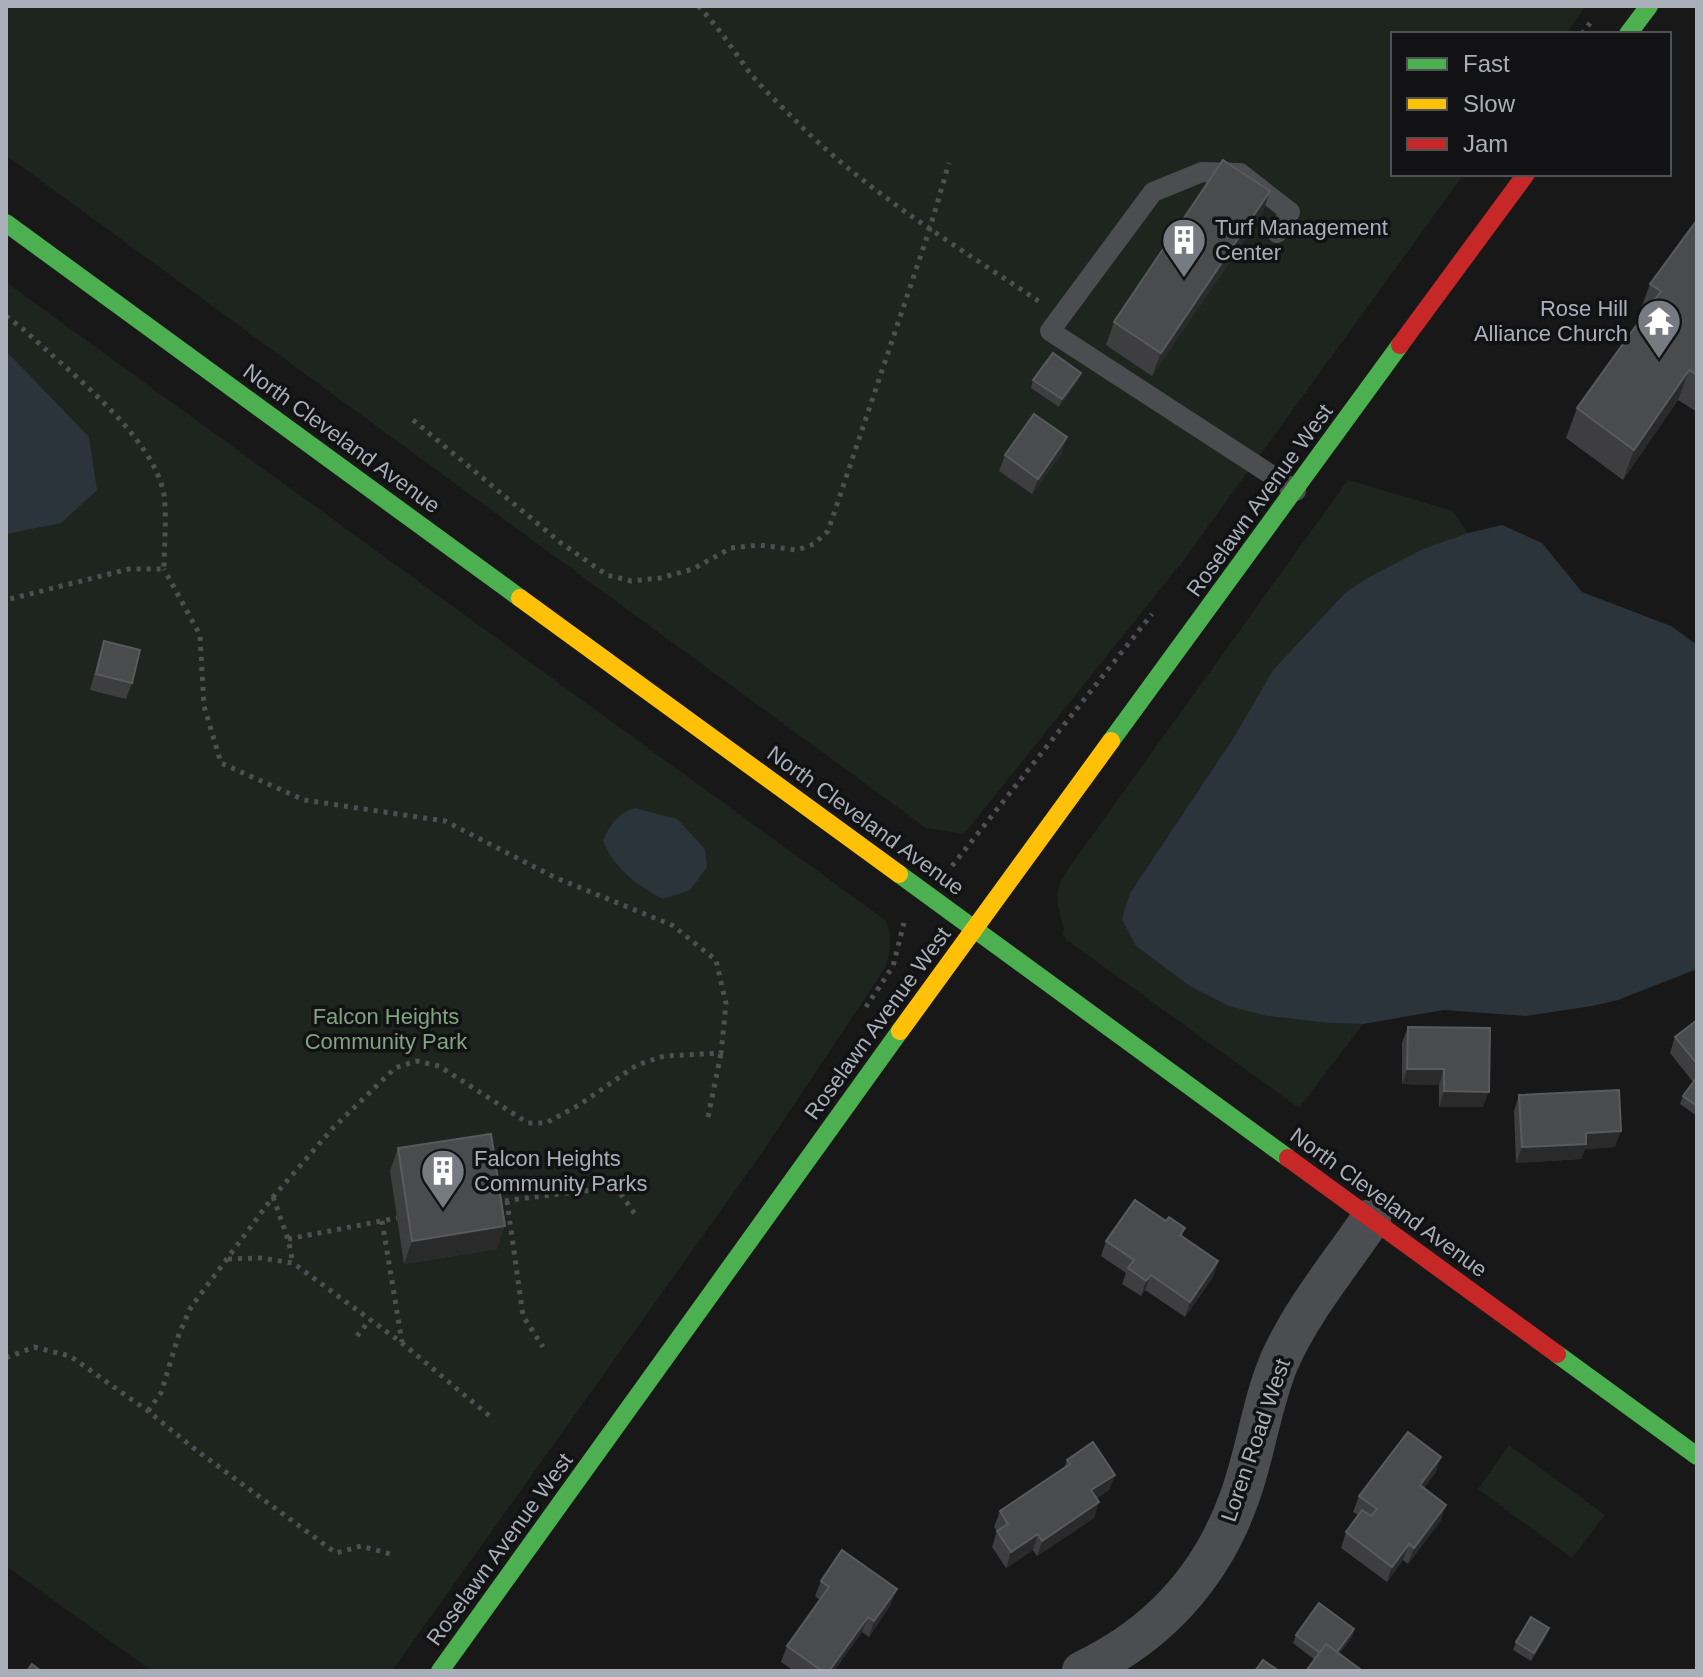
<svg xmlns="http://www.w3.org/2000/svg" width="1703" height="1677" font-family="Arial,sans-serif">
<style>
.green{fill:#1e251e}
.water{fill:#2a343a}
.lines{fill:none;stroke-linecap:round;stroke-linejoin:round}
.path{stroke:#4e4f53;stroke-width:5;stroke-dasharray:4 6;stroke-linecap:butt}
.lane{stroke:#4c4d51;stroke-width:20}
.street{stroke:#4c4d51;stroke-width:40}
.fast{stroke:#4caf50;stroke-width:18}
.slow{stroke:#ffc107;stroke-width:18}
.jam{stroke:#c62828;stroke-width:18}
.wall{fill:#3e3e40}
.shaded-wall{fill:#2a2a2b}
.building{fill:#4a4b4d;stroke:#585a5e;stroke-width:2}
.labels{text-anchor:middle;stroke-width:7;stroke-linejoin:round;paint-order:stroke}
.poi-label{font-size:22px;fill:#a9afb9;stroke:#121214;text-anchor:start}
.street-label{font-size:22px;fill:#a9afb9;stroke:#121214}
.park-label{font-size:22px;fill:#7fa47f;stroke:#121214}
</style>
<rect width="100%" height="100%" fill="#181818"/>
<g class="green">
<path d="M6 6H1586L1565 34H1393V174H1464L1183 561 964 834 926 828 6 155Z"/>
<path d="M6 282 885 920C893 935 891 952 885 968L761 1154 392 1671H152L6 1566Z"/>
<path d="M1348 480 1453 511 1468 533 1423 549 1367 578 1345 593 1273 670 1234 737 1130 893 1267 1016 1329 1023 1363 1024 1299 1108 1068 941 1062 933 1064 930C1058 903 1051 895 1068 869Z"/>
<path d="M1509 1445 1605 1515 1572 1558 1478 1489Z"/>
</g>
<g class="water">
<path d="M6 351 89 437 97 490 61 523 6 534Z"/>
<path d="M1502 525 1542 543 1582 592 1671 626 1697 645V969L1618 1000 1592 1006 1526 1016 1444 1010 1363 1024 1329 1023 1267 1016 1229 1006 1190 986 1136 946 1122 919 1130 893 1234 737 1273 670 1345 593 1367 578 1423 549 1468 533Z"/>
<path d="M635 808 677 819 705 849 707 867 690 890 663 899C638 886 613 868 603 840 611 824 617 814 635 808Z"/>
</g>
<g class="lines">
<g class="path">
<path d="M698 6C718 26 733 50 750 73 764 90 781 106 796 121 866 192 958 247 1040 302"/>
<path d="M1582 34 1590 23"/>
<path d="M6 316 23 329C67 370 154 436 164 495 167 519 164 545 164 569H129L6 600"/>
<path d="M413 420 561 543 607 575 631 581 660 578 693 569 731 548 759 545 797 550 814 544 828 531 930 228 949 163"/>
<path d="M952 866 1152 614"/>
<path d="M866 1007 893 966 904 923"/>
<path d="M708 1117 721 1053"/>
<path d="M273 1197 288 1239 293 1263"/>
<path d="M507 1201 523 1316 543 1347"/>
<path d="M495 1202 616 1187 637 1217"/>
<path d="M382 1221 402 1342"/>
<path d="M288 1239 397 1218"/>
<path d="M228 1259 261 1258 293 1263 402 1343 492 1418"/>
<path d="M357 1336 370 1320"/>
<path d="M6 1358 34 1347 70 1356 148 1411 196 1450 336 1553 361 1546 394 1555"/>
<path d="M148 1411 161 1393 179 1334 191 1307 273 1197 333 1128 395 1068 416 1061 439 1066 528 1123H546L579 1105 637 1065 664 1056 721 1053 726 1004 716 960 672 925 556 878 445 821 304 800 221 763 204 706 200 635 164 569"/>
</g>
<path class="lane" d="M1277 233 1290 212 1240 173 1202 172 1153 192 1050 331 1296 491"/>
<path class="street" d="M1082 1671C1158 1635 1212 1576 1240 1496 1256 1452 1261 1405 1279 1362 1302 1310 1339 1266 1371 1219"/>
<g class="fast">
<path d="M1628 34 1649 6"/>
<path d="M6 223 520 598"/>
<path d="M1111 741 1400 345"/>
<path d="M899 874 1288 1158"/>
<path d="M1557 1354 1697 1456"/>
<path d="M440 1671 900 1031"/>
</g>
<g class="slow">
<path d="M520 598 899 874"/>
<path d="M900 1031 1111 741"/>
</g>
<g class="jam">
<path d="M1400 345 1526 174"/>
<path d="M1288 1158 1557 1354"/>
</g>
</g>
<g class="wall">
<path d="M1270 191 1262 214 1152 376 1106 345 1114 322Z"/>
<path d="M1697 220V412L1678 400 1623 480 1566 438 1577 408 1643 316 1639 314 1650 284Z"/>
<path d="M1081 373 1078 381 1059 407 1031 388 1033 380Z"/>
<path d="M1062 453 1032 494 999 471 1005 455Z"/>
<path d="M104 641 132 683 126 699 90 690 99 657Z"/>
<path d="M1697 1020V1116L1680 1104 1683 1096 1693 1082 1670 1053 1675 1037Z"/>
<path d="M1408 1027 1483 1107H1439V1085L1402 1084V1043Z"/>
<path d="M1519 1095 1615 1147 1585 1149 1581 1159 1516 1163 1514 1111Z"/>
<path d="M398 1148 497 1249 404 1264 390 1171Z"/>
<path d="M1166 1221 1185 1228 1182 1236 1218 1261 1213 1277 1185 1317 1145 1290 1141 1296 1122 1284 1126 1273 1101 1256 1106 1241Z"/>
<path d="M1067 1460 1115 1475 1109 1490 1097 1498 1094 1518 1037 1556 1033 1550 1006 1568 992 1547 997 1531 994 1527 1000 1511 1064 1468Z"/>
<path d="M1436 1472 1424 1488 1441 1520 1408 1564 1403 1560 1387 1582 1341 1548 1346 1532 1358 1515 1353 1512 1359 1496Z"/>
<path d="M821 1581 891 1604 869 1637 862 1632 834 1671H794L781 1662 787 1646 820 1600 815 1596Z"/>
<path d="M1354 1629 1352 1637 1339 1654 1360 1669 1359 1671H1306L1315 1660 1293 1643 1296 1635Z"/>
<path d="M1546 1636 1531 1661 1513 1650 1516 1642Z"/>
</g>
<g class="shaded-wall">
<path d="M1270 191 1262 214 1152 376 1161 353Z"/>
<path d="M1689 370 1678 400 1623 480 1634 450Z"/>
<path d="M1081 373 1078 381 1059 407 1062 399Z"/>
<path d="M1067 437 1062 453 1032 494 1038 479Z"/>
<path d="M1407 1069H1444L1439 1085 1402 1084Z"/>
<path d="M1444 1091 1489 1092 1483 1107H1439Z"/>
<path d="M1621 1131 1615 1147 1585 1149 1581 1159 1516 1163 1522 1147 1586 1133Z"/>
<path d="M505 1226 497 1249 404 1264 412 1241Z"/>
<path d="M1218 1261 1213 1277 1185 1317 1190 1302Z"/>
<path d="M1151 1275 1145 1290 1141 1296 1146 1281Z"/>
<path d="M1441 1457 1436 1472 1414 1501 1420 1485Z"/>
<path d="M1115 1475 1109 1490 1086 1506 1091 1490Z"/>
<path d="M1099 1502 1094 1518 1037 1556 1042 1541Z"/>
<path d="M1446 1505 1441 1520 1408 1564 1414 1548Z"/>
<path d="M1038 1534 1033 1550 1006 1568 1011 1552Z"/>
<path d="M1409 1544 1403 1560 1387 1582 1392 1567Z"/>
<path d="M897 1589 891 1604 869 1637 874 1621Z"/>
<path d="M868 1617 862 1632 834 1671H829Z"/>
<path d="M1549 1628 1546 1636 1531 1661 1534 1653Z"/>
<path d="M1354 1629 1352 1637 1330 1666 1333 1658Z"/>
</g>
<g class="building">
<path d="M1223 160 1270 191 1161 353 1114 322Z"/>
<path d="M1697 220V375L1689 370 1634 450 1577 408 1661 291 1650 284Z"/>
<path d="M1053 353 1081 373 1062 399 1033 380Z"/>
<path d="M1034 414 1067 437 1038 479 1005 455Z"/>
<path d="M104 641 140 650 132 683 96 674Z"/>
<path d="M1697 1020V1064L1675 1037Z"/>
<path d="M1408 1027 1490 1028 1489 1092 1444 1091V1069H1407Z"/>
<path d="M1697 1077V1106L1683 1096Z"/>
<path d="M1619 1090 1621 1131 1586 1133V1144L1522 1147 1519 1095Z"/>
<path d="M491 1134 505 1226 412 1241 398 1148Z"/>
<path d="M1135 1200 1166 1221 1169 1217 1185 1228 1180 1235 1218 1261 1190 1302 1151 1275 1146 1281 1128 1268 1134 1260 1106 1241Z"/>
<path d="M1408 1432 1441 1457 1420 1485 1446 1505 1414 1548 1409 1544 1392 1567 1346 1532 1362 1510 1371 1516 1377 1509 1359 1496Z"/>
<path d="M1093 1442 1115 1475 1091 1490 1099 1502 1042 1541 1038 1534 1011 1552 997 1531 1008 1524 1000 1511 1070 1464 1067 1460Z"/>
<path d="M842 1550 897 1589 874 1621 868 1617 829 1671H822L787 1646 829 1587 821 1581Z"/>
<path d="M1319 1603 1354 1629 1337 1652 1326 1644 1320 1653 1296 1635Z"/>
<path d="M1531 1617 1549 1628 1534 1653 1516 1642Z"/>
<path d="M1326 1644 1360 1669 1359 1671H1306Z"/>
<path d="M1263 1660 1279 1671H1255Z"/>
<path d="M32 1664 41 1671H27Z"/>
</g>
<defs>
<g id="building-pin" transform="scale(2.3)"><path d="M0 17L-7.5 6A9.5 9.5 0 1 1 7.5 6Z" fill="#767a81" stroke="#121214"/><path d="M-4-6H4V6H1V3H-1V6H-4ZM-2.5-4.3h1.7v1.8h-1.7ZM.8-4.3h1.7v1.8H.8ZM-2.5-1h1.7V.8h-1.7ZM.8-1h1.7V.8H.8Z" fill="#fff"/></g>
<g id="temple-pin" transform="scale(2.3)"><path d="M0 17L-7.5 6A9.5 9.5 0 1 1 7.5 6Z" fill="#767a81" stroke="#121214"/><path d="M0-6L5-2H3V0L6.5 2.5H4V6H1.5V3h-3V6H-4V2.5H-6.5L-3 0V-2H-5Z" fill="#fff"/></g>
</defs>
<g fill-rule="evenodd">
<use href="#building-pin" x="1184" y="240"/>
<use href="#temple-pin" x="1659" y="321"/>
<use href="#building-pin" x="443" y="1171"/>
</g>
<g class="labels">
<g class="poi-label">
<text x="1215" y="235">Turf Management<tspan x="1215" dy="25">Center</tspan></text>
<text x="1628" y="316" text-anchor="end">Rose Hill<tspan x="1628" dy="25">Alliance Church</tspan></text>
<text x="474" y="1166">Falcon Heights<tspan x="474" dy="25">Community Parks</tspan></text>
</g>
<g class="street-label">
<text transform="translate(342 438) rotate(36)" y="8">North Cleveland Avenue</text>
<text transform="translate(1259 500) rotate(-54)" y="8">Roselawn Avenue West</text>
<text transform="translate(866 820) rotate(36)" y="8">North Cleveland Avenue</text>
<text transform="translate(877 1023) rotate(-54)" y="8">Roselawn Avenue West</text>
<text transform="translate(1389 1202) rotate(36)" y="8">North Cleveland Avenue</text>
<text transform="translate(1255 1440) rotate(-71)" y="8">Loren Road West</text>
<text transform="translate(499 1549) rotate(-54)" y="8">Roselawn Avenue West</text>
</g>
<g class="park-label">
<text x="386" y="1024">Falcon Heights<tspan x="386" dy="25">Community Park</tspan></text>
</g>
</g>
<rect width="1703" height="1677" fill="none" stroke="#a9afb9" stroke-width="16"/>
<rect x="1391" y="32" width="280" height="144" fill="#121214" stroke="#4e5156" stroke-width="2"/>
<rect x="1407" y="58" width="40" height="12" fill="#4caf50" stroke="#4e5156" stroke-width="2"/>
<text x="1463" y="72" font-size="24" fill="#a9afb9">Fast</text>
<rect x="1407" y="98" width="40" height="12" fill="#ffc107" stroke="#4e5156" stroke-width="2"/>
<text x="1463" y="112" font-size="24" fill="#a9afb9">Slow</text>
<rect x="1407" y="138" width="40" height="12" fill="#c62828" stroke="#4e5156" stroke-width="2"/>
<text x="1463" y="152" font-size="24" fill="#a9afb9">Jam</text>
</svg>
